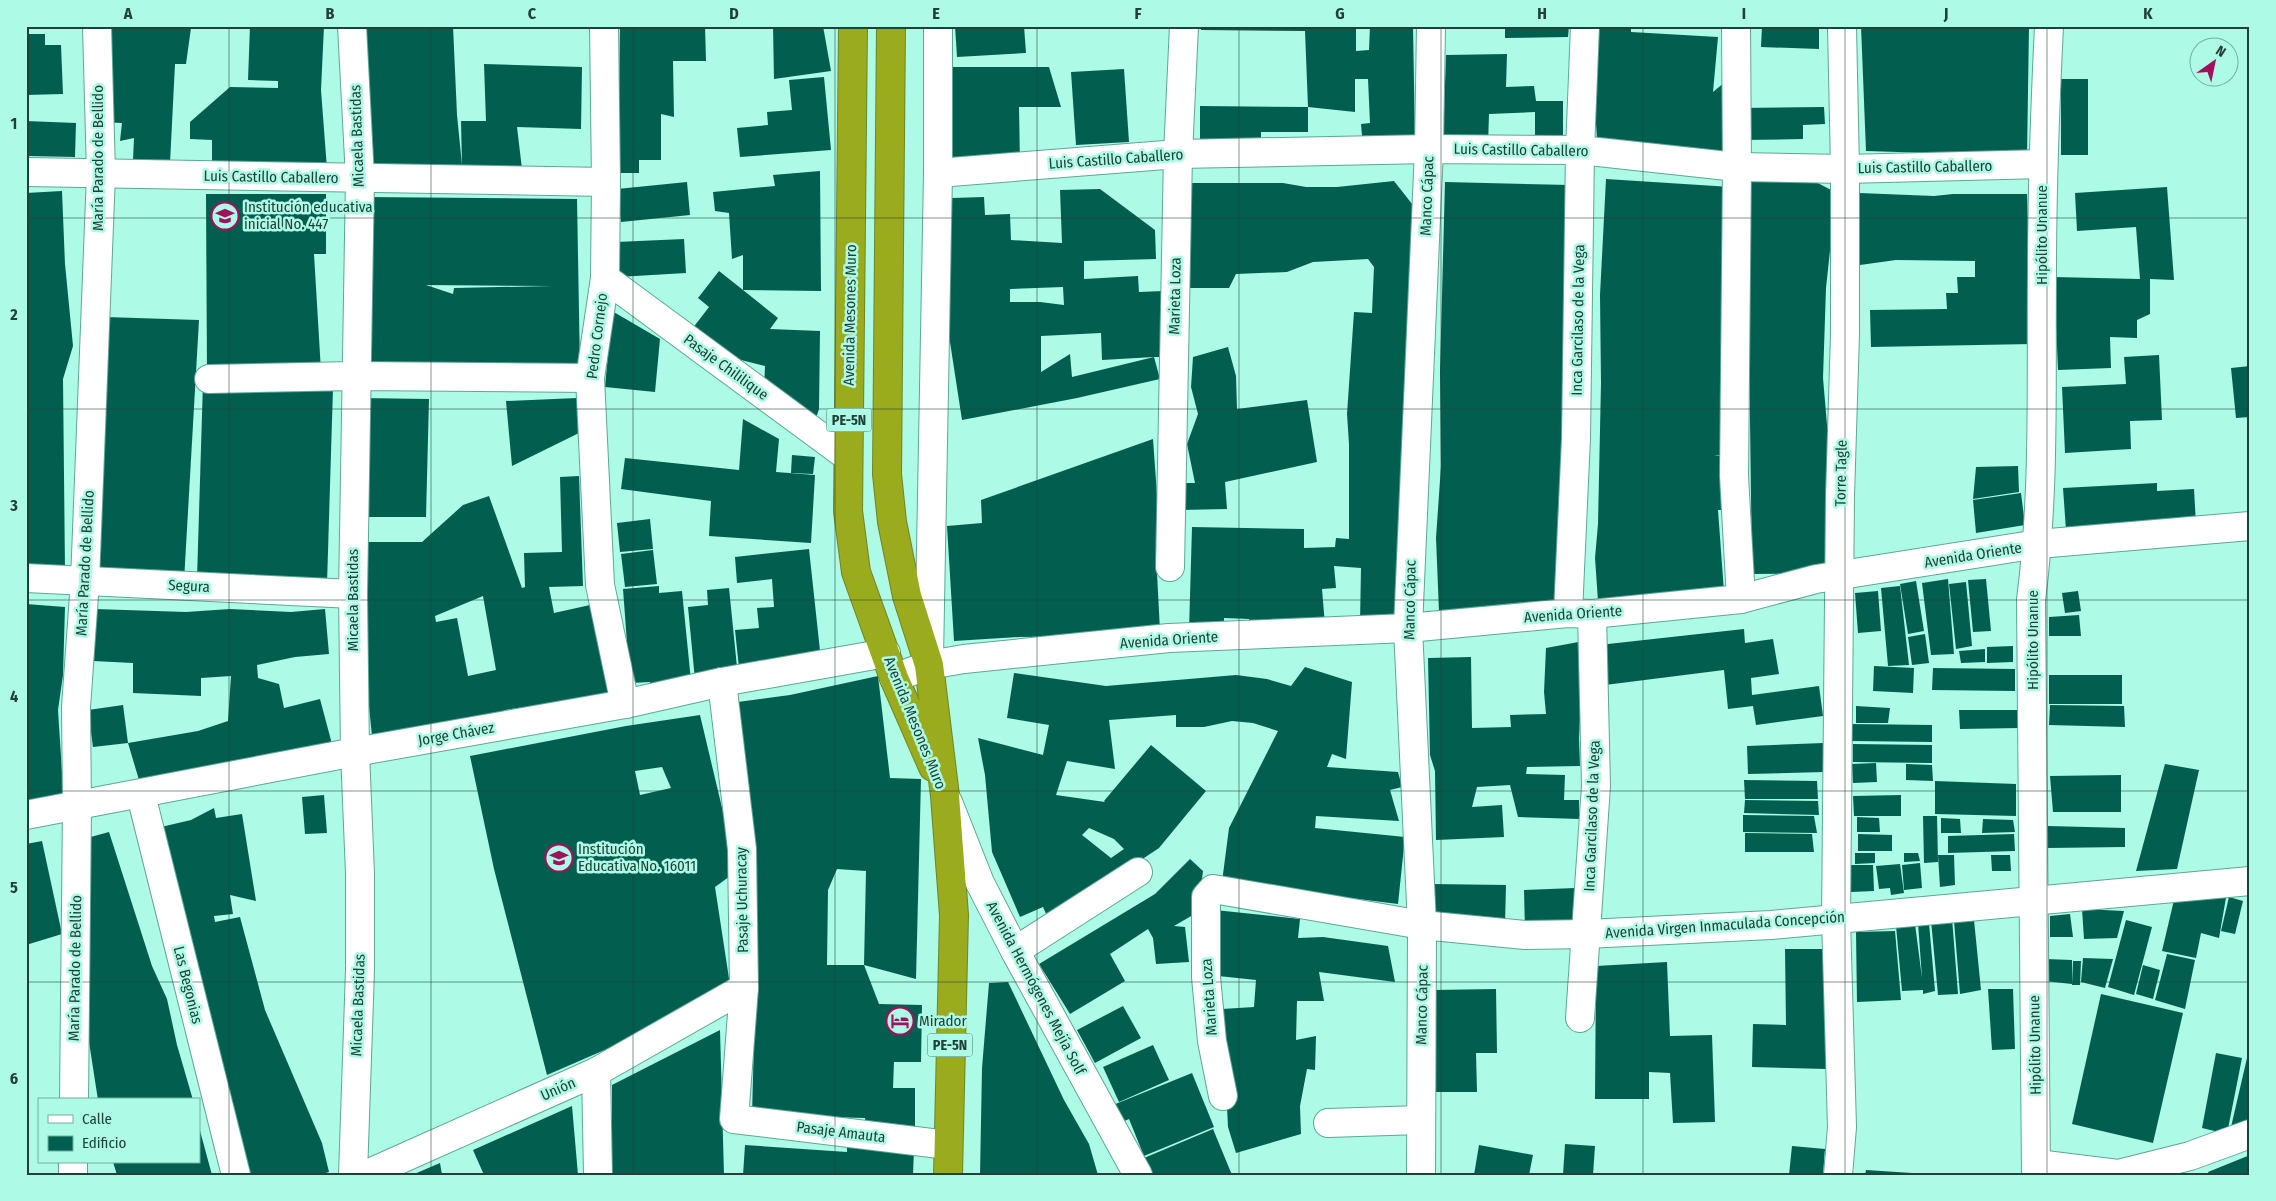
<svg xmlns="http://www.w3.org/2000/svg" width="2276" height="1201" font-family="'Fira Sans Condensed',sans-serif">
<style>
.building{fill:#025f50;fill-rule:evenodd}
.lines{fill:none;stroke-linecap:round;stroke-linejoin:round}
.minor-casing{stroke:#5ca896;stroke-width:30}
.highway-casing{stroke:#6f8626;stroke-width:30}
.minor{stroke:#fff;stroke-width:28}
.highway{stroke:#9aab1d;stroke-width:28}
.grid{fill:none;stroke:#204038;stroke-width:1;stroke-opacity:0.55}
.labels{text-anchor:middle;stroke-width:5;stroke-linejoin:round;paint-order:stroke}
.shield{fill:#adfae6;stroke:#4a786c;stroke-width:1}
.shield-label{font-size:14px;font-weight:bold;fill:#204038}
.street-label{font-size:15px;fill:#204038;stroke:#adfae6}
.poi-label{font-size:15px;fill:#204038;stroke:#adfae6;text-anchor:start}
.neatline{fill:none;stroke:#204038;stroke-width:2}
.grid-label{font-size:16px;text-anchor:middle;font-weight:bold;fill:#204038}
</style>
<rect width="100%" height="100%" fill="#adfae6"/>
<g class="building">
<path d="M102 26 191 28 186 64H175L170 163 133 160 134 138 120 141 122 123 100 122Z"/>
<path d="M250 26H324L321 90 327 169 212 168V140L190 139V122L230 87 278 88V81L248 80Z"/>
<path d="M358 26H453L457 115 462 165 461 121H486L484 64 582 67 581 129 517 127 522 169 362 172Z"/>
<path d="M620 26H705L706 61H673L674 117 661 114V160H639V173H618Z"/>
<path d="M773 26H823L831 71 774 79Z"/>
<path d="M955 26H1024L1026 53 957 57Z"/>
<path d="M1201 26H1356V51L1369 50 1370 26H1413L1415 143 1363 147 1361 124 1370 123 1368 79H1355V112L1308 107 1305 31 1201 30Z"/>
<path d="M1505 26H1569L1568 37 1505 38Z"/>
<path d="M1597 26H1631V32L1718 37 1713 92 1725 82 1722 151 1597 140 1595 106Z"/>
<path d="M1762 26H1819V49L1761 47Z"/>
<path d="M1861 26H2029L2027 156 1866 151Z"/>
<path d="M26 34H45V45H61L63 94 26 95Z"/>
<path d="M1507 54 1506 87 1534 86 1536 101H1563V146H1535V112L1489 114 1488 145 1443 144 1446 55Z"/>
<path d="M947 67H1049L1061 107H1019L1020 164H947Z"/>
<path d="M1124 69 1129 142 1076 145 1071 72Z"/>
<path d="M824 77 831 150 740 157 737 128 768 125 767 112 792 110 789 80Z"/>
<rect x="2061" y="79" width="27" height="76"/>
<path d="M1200 106 1308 107V132H1261V147L1200 146Z"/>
<path d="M1824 107 1825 124 1803 125V139L1743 140 1742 108Z"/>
<path d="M26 121 76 123 75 157 26 156Z"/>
<path d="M820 171 821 291 743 290 778 318 770 329 820 331 819 409 813 427 764 390 765 366 737 359 689 333 709 307 698 298 719 271 743 290V255L732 259 729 213 715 211 713 192 775 186 773 175Z"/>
<path d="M1606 179 1731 187 1723 455H1714L1722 456 1727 510H1718L1724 592 1598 601 1595 558 1598 524 1601 383 1600 295Z"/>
<path d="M1810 179 1835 192 1834 213 1826 288 1823 378 1831 472 1833 573 1752 574 1749 341 1743 180Z"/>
<path d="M1394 181 1416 209 1403 624 1360 623 1361 568 1334 566 1336 588 1322 589 1325 625 1249 623V619L1224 618V633L1189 631 1192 527 1304 529V548L1335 547 1336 538 1349 539V444L1347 414 1354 312 1372 313 1374 267 1368 259 1313 262 1287 272 1236 274 1229 288H1188L1186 183H1283L1306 187H1337Z"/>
<path d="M687 182 690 215 621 222 617 189Z"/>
<path d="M1445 182 1570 185 1566 598 1520 610 1439 612 1436 538 1441 466 1440 371Z"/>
<path d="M2167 187 2174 280 2150 279V314L2137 320V338L2110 337 2111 368 2058 370 2054 277 2140 279 2136 227 2077 231 2075 193Z"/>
<path d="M1100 189 1155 230 1156 259 1084 261V279L1138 276 1139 292 1163 291 1167 357H1154L1160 379 1077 398 962 420 944 303 952 198 984 197 985 215 1010 214 1011 240 1062 243 1060 190ZM1063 287 1064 305 1040 302H1010V289ZM1101 333 1102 360 1154 357 1072 377 1070 354 1041 372V336Z"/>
<path d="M62 191 65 264 73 346 63 379 65 571H26V193Z"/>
<path d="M1859 193 1934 196 1953 194H2027L2032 344 1871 347 1870 310 1947 309 1946 293H1958L1957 277H1975V261L1896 260 1860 265Z"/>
<path d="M206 194H326V254H314L321 371 207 375Z"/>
<path d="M364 197 577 199 580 368 364 367ZM426 285 553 286 454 288 453 294Z"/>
<path d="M684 239 686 273 618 277 616 242Z"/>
<path d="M612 311 660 339 655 392 605 387Z"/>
<path d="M105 317 199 320 184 581 91 574Z"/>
<path d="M1228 347 1236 376 1237 409 1307 400 1317 462 1225 482 1227 509 1180 510 1179 483H1195L1187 444 1198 414 1191 387 1193 357Z"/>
<path d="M2159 355 2162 420 2130 421 2131 449 2065 453 2062 387 2126 384 2124 357Z"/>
<path d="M2250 366V417L2236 418 2231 368Z"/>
<path d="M203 382 333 388 327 584 197 579Z"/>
<path d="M360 398 429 399 426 517H360Z"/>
<path d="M577 398 579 433 512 466 506 401Z"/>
<path d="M743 419 779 439 776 472 815 475 811 543 709 536 711 501 621 489 625 458 739 470Z"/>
<path d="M1153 439 1158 509 1157 573 1160 631 1095 636 1019 637 954 641 947 526 982 523 981 500Z"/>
<path d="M792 455 815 457 813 474 791 473Z"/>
<path d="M2018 466 2019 492 1973 499 1976 467Z"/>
<path d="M579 476 583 586 549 587 554 613 590 605 611 694 505 710 477 725 372 736 366 677 367 542H422L463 505 489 496 522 588 525 587 524 553 562 552 560 477ZM483 596 496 670 468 676 457 618 436 622 435 616Z"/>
<path d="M2157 483V491L2194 489 2196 524 2066 530 2063 488Z"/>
<path d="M2021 493 2025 525 1976 533 1973 500Z"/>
<path d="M650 519 653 549 620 552 617 523Z"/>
<path d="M809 549 821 660 739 668 735 630 759 628 757 608 774 607 772 579 737 583 735 557Z"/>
<path d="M653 550 657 584 625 587 621 554Z"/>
<path d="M1948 579 1954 654 1931 655 1922 583Z"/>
<path d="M1986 579 1991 631 1973 632 1968 580Z"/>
<path d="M1916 581 1924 631 1908 634 1900 584Z"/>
<path d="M1966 582 1972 646 1956 649 1949 584Z"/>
<path d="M659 586V593L682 591 691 681 650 685V682L630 683 623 589Z"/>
<path d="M1900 586 1909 665 1888 666 1881 588Z"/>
<path d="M729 588 738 677 695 680 688 607 708 605 707 590Z"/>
<path d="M1878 591 1881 631 1858 633 1855 593Z"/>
<path d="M2078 591 2081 611 2065 613 2062 593Z"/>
<path d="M26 604 65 607 63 675 58 710 64 803 26 804Z"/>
<path d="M95 609 186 612 230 609 291 612 325 609 329 654 295 657 257 665 258 678 279 684 284 708 320 699 332 744 142 790 128 743 93 747 88 710 123 705 128 743 198 731 228 721 231 676 201 678V696L133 693V663L93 661Z"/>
<path d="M2079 615 2081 636H2049V617Z"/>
<path d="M1744 629 1745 643 1773 639 1779 674 1751 678 1752 695 1819 686 1823 716 1756 725 1753 706 1728 709 1724 670 1605 685 1599 645Z"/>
<path d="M1925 634 1929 663 1912 665 1908 637Z"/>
<path d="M1584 641 1579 738 1580 766 1527 767 1526 774 1565 775 1564 800H1579V819L1518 817 1510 785 1477 787 1472 807 1502 805 1504 837 1436 840 1435 771 1430 755 1428 658 1471 657 1472 728 1511 727 1510 715 1546 714 1544 692 1546 648Z"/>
<path d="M2013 646V662L1987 663V647Z"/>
<path d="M1985 649V662L1961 663 1959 651Z"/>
<path d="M1874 666 1914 668 1913 693 1873 691Z"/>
<path d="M1305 667 1352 682 1346 759 1332 754 1327 767 1398 772 1402 787 1390 790 1399 821 1316 816 1315 828 1405 837 1398 904 1222 882 1229 828 1278 731 1253 723 1232 721 1204 727H1176V715L1109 720 1115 769 1067 761 1056 795 1105 802 1104 801 1151 745 1206 791 1159 848 1090 894 1047 916 1043 907 1020 917 992 852 985 775 978 738 1043 755 1049 725 1007 718 1014 673 1106 686 1236 675 1267 679 1291 686ZM1089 828 1114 839 1124 849 1111 858 1082 835Z"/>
<path d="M1933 668 2015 669V691L1932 690Z"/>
<rect x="2049" y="675" width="73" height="29"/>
<path d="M878 676 890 778 921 779 916 979 864 965 879 1004 922 1005 921 1062H894L893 1088H915V1136L867 1134 865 1118 752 1115 756 965 730 703 790 695ZM837 869 866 871 864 965H827L828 890Z"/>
<path d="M2050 705 2124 706 2125 727 2049 725Z"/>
<path d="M1856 706 1890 708 1888 723H1856Z"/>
<path d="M1959 710H2020V728L1960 729Z"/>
<path d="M700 715 737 871 715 887 730 985 692 1012 547 1075 494 869 470 756 626 726ZM662 767 671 788 640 795 635 771Z"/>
<path d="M1850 724 1932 725V742L1850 741Z"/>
<path d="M1823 743 1824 772 1748 774 1747 746Z"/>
<path d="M1853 744 1932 745V763L1853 762Z"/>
<path d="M1876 763 1877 782 1853 783 1852 764Z"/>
<path d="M1906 764 1932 765 1933 781 1906 780Z"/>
<path d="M2165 764 2199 770 2177 869 2136 871Z"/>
<path d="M2121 775V812H2053L2050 776Z"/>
<path d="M1744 780 1817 781 1818 799H1745Z"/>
<path d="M1935 781 2016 784V816L1935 814Z"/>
<path d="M324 795 327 833 305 834 302 797Z"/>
<path d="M1901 795V816H1854L1853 796Z"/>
<path d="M1745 800 1818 801 1819 815 1744 813Z"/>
<path d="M214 808 216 818 242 814 256 901 230 895 233 914 214 916 215 922 240 917 265 1010 322 1143 329 1172 319 1175H242L161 827 191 820Z"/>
<path d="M1743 815 1814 816 1817 833 1743 832Z"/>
<path d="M1923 816H1937L1938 862 1924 863Z"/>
<path d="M1857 817 1879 818 1880 832H1857Z"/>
<path d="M1941 818 1960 819 1961 833H1941Z"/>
<path d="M1983 819 2013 820 2015 832 1982 833Z"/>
<path d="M2048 826 2125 828V847L2048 848Z"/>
<path d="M109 832 152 966 167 999 177 1045 193 1100H98L85 1016 87 838Z"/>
<path d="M1745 833 1812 834 1814 852H1745Z"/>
<path d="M1858 834 1892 835V851H1858Z"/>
<path d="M2014 834 2015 851 1948 853V836Z"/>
<path d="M42 841 62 934 26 945V844Z"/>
<path d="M1855 853H1875V863L1855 864Z"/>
<path d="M1904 853H1918L1920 861 1904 862Z"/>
<path d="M1938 855H1954L1955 885 1940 887Z"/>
<path d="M1991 855H2010L2011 871H1992Z"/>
<path d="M1190 859 1203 871 1198 912 1174 926 1185 927 1189 962 1156 964 1153 938 1148 929 1110 954 1125 981 1070 1014 1039 964 1155 894Z"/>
<path d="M1920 863 1922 888 1904 890 1902 865Z"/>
<path d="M1900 864 1904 893 1891 895 1890 888 1879 889 1876 866Z"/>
<path d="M1850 865H1873L1874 891 1851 892Z"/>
<path d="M1431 884 1506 885 1505 924 1431 922Z"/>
<path d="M1575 888 1576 929 1525 931 1524 890Z"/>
<path d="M2227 892 2219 938 2201 933 2196 958 2162 951 2174 900 2208 899 2209 893Z"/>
<path d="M2229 897 2243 901 2235 934 2221 931Z"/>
<path d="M2082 909 2124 911 2117 938 2084 939Z"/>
<path d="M1215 910 1300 919 1298 938 1323 937 1388 946 1395 982 1319 972 1324 1001H1297L1296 1040 1316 1036 1315 1070 1307 1069 1300 1106 1301 1134 1236 1153 1228 1127 1222 1009 1254 1007 1256 980 1209 975Z"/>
<path d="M2070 914 2073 937H2050V916Z"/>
<path d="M1952 918 1958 994 1938 995 1931 920Z"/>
<path d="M1974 920 1981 990 1960 994 1954 921Z"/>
<path d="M2126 920 2152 927 2134 995 2108 987Z"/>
<path d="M1918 923H1929L1935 991 1923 994V990L1902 991 1896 926 1915 924 1922 978Z"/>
<path d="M1895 931 1901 1000 1857 1002 1856 932Z"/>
<path d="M1785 949H1826L1827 1069 1752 1067 1753 1024 1786 1025Z"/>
<path d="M2167 954 2195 960 2185 1009 2155 1000Z"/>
<path d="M2083 958 2113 959 2105 988 2081 982Z"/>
<path d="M2046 959 2072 960V984L2044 981Z"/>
<path d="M2073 961H2081L2080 985H2072Z"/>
<path d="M1667 962 1670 1036 1712 1035 1715 1122 1673 1123 1670 1073 1649 1072V1099H1595L1596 966Z"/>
<path d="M2143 965 2160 970 2153 999 2136 994Z"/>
<path d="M1008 982 1064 1100 1089 1144 1098 1175H980L982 1068 989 983Z"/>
<path d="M1496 989 1497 1053H1476L1477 1092H1434L1433 990Z"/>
<path d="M1988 989H2013L2015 1049 1992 1050Z"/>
<path d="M2101 994 2183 1013 2153 1143 2072 1124Z"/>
<path d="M1123 1006 1141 1038 1095 1063 1077 1030Z"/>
<path d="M720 1030 724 1175H612V1085Z"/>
<path d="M1153 1045 1169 1080 1119 1102 1103 1067Z"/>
<path d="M2216 1053 2242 1058 2227 1134 2202 1128Z"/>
<path d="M2247 1058H2250V1122L2231 1127Z"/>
<path d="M1192 1073 1214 1127 1144 1156 1129 1119 1120 1123 1113 1105Z"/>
<path d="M572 1106 578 1175H484L473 1150Z"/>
<path d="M199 1127 212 1175H117L113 1162H199Z"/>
<path d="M1213 1129 1232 1175H1152L1144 1158Z"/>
<path d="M1565 1144 1595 1146 1593 1175H1563Z"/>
<path d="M745 1145 847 1152V1146L914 1148 913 1175H743Z"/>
<path d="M1479 1145 1533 1155 1529 1175H1474Z"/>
<path d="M1792 1146 1825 1149 1823 1175H1789Z"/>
<path d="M2250 1155V1175H2209L2208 1172Z"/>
<path d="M440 1163 442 1175H412Z"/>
<path d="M1866 1170 1912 1173V1175H1865Z"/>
</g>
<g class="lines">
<g class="minor-casing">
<g id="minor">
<path d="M352 26 360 178 353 594 355 752 360 874V970L353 1175"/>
<path d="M604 26 606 182 605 278 590 378 600 585 625 704"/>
<path d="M1736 26 1737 167 1734 476 1741 599"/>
<path d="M26 172 606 182"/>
<path d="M938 173 1178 154 1429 149 1580 150 1737 167 1845 169 2043 164"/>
<path d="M605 278 848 457"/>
<path d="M209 379 355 376 590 378"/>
<path d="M1170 567 1178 154 1184 26"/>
<path d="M26 578 353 594"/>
<path d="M1568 613 1576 438 1580 150 1585 26"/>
<path d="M929 658 938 173V26"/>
<path d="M894 678 929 665 964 659 1169 638 1408 628 1568 613 1592 614 1741 599 1816 579 2038 544 2250 526"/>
<path d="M722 682 742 849 744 988 734 1119 948 1145"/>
<path d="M141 795 236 1175"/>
<path d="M948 802 980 883 1015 951 1138 1175"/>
<path d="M26 815 355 752 625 704 722 682 886 653"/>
<path d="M1015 951 1138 872"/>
<path d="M1580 1018 1596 786 1592 614"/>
<path d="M596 1072 598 1175"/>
<path d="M1223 1096 1212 1041 1206 977V897L1213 889 1422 925 1525 935 1586 934 1771 925 2250 881"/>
<path d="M74 1100 77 806 76 707 85 581 101 174 97 26"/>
<path d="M1328 1123 1420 1120"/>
<path d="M2037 1164 2118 1174 2190 1156 2250 1134"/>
<path d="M73 1175V1162"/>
<path d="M365 1175 596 1072 744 988"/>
<path d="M1421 1175 1422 925 1408 628 1429 149 1431 26"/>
<path d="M1838 1175 1842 1127 1836 919 1840 496 1845 334V169L1842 26"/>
<path d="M2036 1175 2031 600C2045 491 2041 382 2042 272 2042 190 2045 108 2049 26"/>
</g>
</g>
<g class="highway-casing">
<g id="highway">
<path d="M853 26 848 511 856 572 894 678 933 767"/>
<path d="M891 26 887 474 892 522 907 596 929 665 945 796 954 915 948 1175"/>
</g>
</g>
<use href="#minor" class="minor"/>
<use href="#highway" class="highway"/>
</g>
<path class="grid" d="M229 26V1175M431 26V1175M633 26V1175M835 26V1175M1037 26V1175M1239 26V1175M1441 26V1175M1643 26V1175M1845 26V1175M2047 26V1175M26 218H2250M26 409H2250M26 600H2250M26 791H2250M26 982H2250"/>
<defs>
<g id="school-ring" transform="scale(1.4375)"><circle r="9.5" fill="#adfae6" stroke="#a0115b" stroke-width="1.5"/><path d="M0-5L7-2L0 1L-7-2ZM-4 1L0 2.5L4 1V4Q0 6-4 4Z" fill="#a0115b"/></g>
<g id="hotel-ring" transform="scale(1.4375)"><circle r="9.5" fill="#adfae6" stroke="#a0115b" stroke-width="1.5"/><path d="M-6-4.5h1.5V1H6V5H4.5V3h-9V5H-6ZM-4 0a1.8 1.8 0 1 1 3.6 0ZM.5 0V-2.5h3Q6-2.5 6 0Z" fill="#a0115b"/></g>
</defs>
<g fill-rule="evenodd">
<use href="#school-ring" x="225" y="216"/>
<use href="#school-ring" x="559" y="858"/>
<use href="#hotel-ring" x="900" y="1021"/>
</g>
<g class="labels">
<g class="shield">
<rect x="826.5" y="408.5" width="45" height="23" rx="4"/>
<rect x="927.5" y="1033.5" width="45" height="23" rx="4"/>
</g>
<g class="shield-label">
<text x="849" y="425">PE-5N</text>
<text x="950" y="1050">PE-5N</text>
</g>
<g class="street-label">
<text transform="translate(357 136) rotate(-92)" y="5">Micaela Bastidas</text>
<text transform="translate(1521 150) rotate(1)" y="5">Luis Castillo Caballero</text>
<text transform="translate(98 158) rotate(-90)" y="5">María Parado de Bellido</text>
<text transform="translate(1116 159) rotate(-4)" y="5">Luis Castillo Caballero</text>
<text transform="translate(1925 167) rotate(-1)" y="5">Luis Castillo Caballero</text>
<text transform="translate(271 177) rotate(1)" y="5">Luis Castillo Caballero</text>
<text transform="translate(1427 196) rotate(-88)" y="5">Manco Cápac</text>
<text transform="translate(2042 235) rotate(-90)" y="5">Hipólito Unanue</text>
<text transform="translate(1175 296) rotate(-89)" y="5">Marieta Loza</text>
<text transform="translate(850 315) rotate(-89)" y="5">Avenida Mesones Muro</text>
<text transform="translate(1578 320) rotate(-89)" y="5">Inca Garcilaso de la Vega</text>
<text transform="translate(597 336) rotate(-83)" y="5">Pedro Cornejo</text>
<text transform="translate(726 367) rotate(36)" y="5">Pasaje Chililique</text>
<text transform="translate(1841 473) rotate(-89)" y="5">Torre Tagle</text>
<text transform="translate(1973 555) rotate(-9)" y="5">Avenida Oriente</text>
<text transform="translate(85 563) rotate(-87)" y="5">María Parado de Bellido</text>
<text transform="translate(189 586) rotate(3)" y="5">Segura</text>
<text transform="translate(353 600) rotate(-90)" y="5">Micaela Bastidas</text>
<text transform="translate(1410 600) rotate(-89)" y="5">Manco Cápac</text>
<text transform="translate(1573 614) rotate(-4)" y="5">Avenida Oriente</text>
<text transform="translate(1169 640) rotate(-4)" y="5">Avenida Oriente</text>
<text transform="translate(2033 640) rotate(-90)" y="5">Hipólito Unanue</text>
<text transform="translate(915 723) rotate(68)" y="5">Avenida Mesones Muro</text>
<text transform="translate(456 734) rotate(-10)" y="5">Jorge Chávez</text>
<text transform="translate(1592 816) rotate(-88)" y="5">Inca Garcilaso de la Vega</text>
<text transform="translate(742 900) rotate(-91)" y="5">Pasaje Uchuracay</text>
<text transform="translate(1725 925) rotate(-4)" y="5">Avenida Virgen Inmaculada Concepción</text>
<text transform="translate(75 968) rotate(-89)" y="5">María Parado de Bellido</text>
<text transform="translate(188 985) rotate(76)" y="5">Las Begonias</text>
<text transform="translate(1036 988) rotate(62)" y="5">Avenida Hermógenes Mejía Solf</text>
<text transform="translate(1209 997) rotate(-94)" y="5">Marieta Loza</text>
<text transform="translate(358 1005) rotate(-88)" y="5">Micaela Bastidas</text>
<text transform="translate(1422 1005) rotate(-89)" y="5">Manco Cápac</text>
<text transform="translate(2035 1045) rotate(-91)" y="5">Hipólito Unanue</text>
<text transform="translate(558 1089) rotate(-24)" y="5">Unión</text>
<text transform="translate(841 1132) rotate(7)" y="5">Pasaje Amauta</text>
</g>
<g class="poi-label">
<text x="244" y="212">Institución educativa<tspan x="244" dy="17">inicial No. 447</tspan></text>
<text x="578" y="854">Institución<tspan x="578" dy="17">Educativa No. 16011</tspan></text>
<text x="919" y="1026">Mirador</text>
</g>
</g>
<rect width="2276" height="1201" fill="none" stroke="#adfae6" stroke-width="55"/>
<rect x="38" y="1098" width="162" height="65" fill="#adfae6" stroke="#75b0a0"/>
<rect x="48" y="1115" width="25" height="8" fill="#ffffff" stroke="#75b0a0"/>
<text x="82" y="1124" font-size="15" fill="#204038">Calle</text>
<rect x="48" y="1136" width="25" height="15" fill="#025f50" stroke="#75b0a0"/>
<text x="82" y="1148" font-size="15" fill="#204038">Edificio</text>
<g transform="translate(2214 62) rotate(33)"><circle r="24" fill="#adfae6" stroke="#75b0a0"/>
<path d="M0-4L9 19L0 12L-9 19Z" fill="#a0115b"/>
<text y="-8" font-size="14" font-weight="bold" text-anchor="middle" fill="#204038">N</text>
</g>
<rect x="28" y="28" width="2220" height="1146" class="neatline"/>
<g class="grid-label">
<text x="128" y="19">A</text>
<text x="330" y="19">B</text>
<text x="532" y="19">C</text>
<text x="734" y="19">D</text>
<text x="936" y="19">E</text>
<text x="1138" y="19">F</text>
<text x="1340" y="19">G</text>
<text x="1542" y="19">H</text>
<text x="1744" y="19">I</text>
<text x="1946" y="19">J</text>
<text x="2148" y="19">K</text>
<text x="14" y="129">1</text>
<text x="14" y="320">2</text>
<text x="14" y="511">3</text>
<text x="14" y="702">4</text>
<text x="14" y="893">5</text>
<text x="14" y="1084">6</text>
</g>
</svg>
